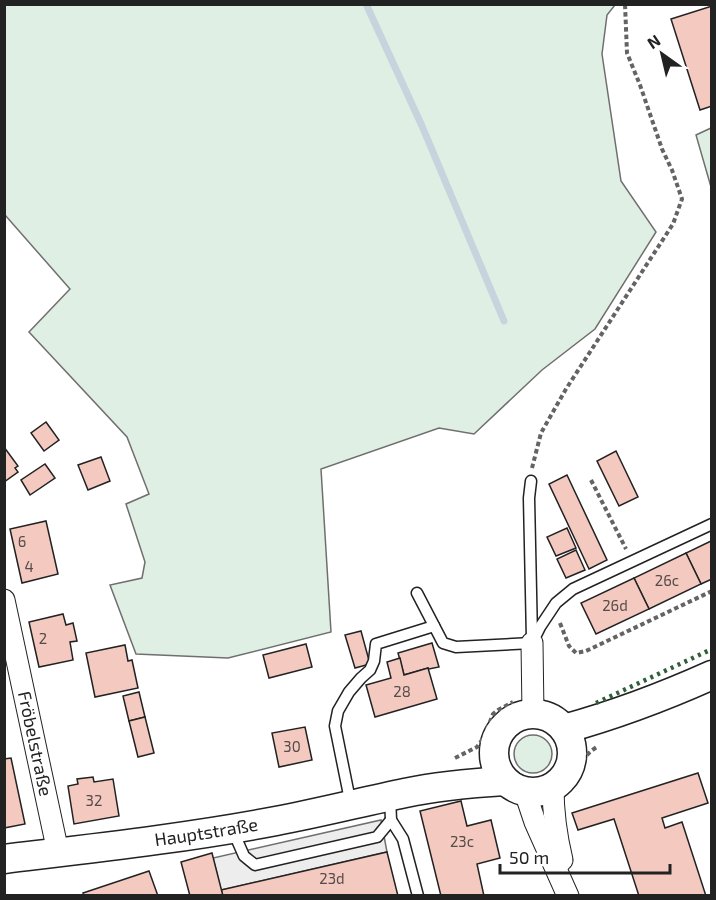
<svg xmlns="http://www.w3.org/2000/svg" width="716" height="900" font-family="'Exo 2',sans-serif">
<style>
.green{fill:#e0efe3;stroke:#6f6f6f;stroke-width:1.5}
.parking{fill:#ededed;stroke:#6f6f6f;stroke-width:1.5}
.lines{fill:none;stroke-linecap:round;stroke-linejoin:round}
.stream{stroke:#c7d3dd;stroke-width:7}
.building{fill:#f3c9c0;stroke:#222;stroke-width:1.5}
.service-casing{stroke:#222;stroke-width:13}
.minor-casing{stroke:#222;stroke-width:23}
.secondary-casing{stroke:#222;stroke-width:31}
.path{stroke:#646464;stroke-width:4;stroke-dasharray:4.5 3;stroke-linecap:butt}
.service{stroke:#fff;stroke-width:10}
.minor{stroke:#fff;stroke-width:21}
.secondary{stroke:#fff;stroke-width:28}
.hedge{stroke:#2f5e38;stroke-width:4.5;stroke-dasharray:3 4.5;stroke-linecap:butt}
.labels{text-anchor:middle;stroke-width:4.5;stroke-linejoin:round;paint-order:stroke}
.number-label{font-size:15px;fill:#564c4a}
.street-label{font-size:18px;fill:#222;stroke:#fff}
</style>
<rect width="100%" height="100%" fill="#fff"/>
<g class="green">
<path d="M4 5H615L607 15 602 54 621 181 656 232 595 329 542 370 474 434 439 428 321 469 331 632 228 658 136 654 110 585 142 578 145 562 126 504 149 494 127 437 29 332 70 289 5 215Z"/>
<path d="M711 128V187L696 135Z"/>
<circle cx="533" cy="754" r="19"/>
</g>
<path class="parking" d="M381 820 387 852 221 890 213 858Z"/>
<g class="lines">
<path class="stream" d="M366 4 422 126 504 321"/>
</g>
<g class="building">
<path d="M712 6V106L700 110 671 19Z"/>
<path d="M46 422 59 440 44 451 31 433Z"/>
<path d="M4 447 18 466 15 468 18 472 4 482Z"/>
<path d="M616 451 638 497 619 506 597 461Z"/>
<path d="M101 457 110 481 88 490 78 465Z"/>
<path d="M45 464 55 478 30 495 21 480Z"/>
<path d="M567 475 607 560 589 569 549 484Z"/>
<path d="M46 521 58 574 22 583 10 529Z"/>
<path d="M567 528 576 548 556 556 547 537Z"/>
<path d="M711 541 712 579 701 584 686 553Z"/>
<path d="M576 550 585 570 566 578 557 559Z"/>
<path d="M686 553 701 584 649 609 634 578Z"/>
<path d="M634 578 649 609 596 634 581 603Z"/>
<path d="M63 614 66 625 73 623 77 641 70 642 73 660 39 667 29 622Z"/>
<path d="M361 631 370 664 355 668 345 635Z"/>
<path d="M432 643 439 667 429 669 428 668 404 675 398 653Z"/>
<path d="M306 644 312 667 269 678 263 655Z"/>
<path d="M125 645 128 661 132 660 138 688 95 697 86 653Z"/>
<path d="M400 658 404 675 428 668 437 699 375 717 366 685 391 678 387 662Z"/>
<path d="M139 692 145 717 129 721 123 696Z"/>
<path d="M145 717 154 753 138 757 129 721Z"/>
<path d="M305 727 312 760 279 767 272 733Z"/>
<path d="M11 758 25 824 4 828V759Z"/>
<path d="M698 773 708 803 662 818 665 828 682 822 706 896H639L614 819 578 830 572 813Z"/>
<path d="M93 777 94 782 113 779 119 816 74 824 68 786 78 784 77 779Z"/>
<path d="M461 801 467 826 491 820 500 858 477 864 484 896H441L420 811Z"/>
<path d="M387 852 398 896H223L221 890Z"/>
<path d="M212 853 223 896H190L181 862Z"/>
<path d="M149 871 158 896H84L83 893Z"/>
</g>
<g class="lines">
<g class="service-casing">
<g id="service">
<path d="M531 481 529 498 532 639"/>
<path d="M417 593 443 643 456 647 532 643"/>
<path d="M532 643 540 627 556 603 573 589 712 524"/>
<path d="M390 797 391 820 403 839 418 896"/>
<path d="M351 805 335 726 338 711 349 692 361 678 370 670 374 661 376 644 434 626"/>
<path d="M233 831 244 856 255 865 377 837 391 820"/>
</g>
</g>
<g class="minor-casing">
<g id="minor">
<path id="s1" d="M4 600 58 852"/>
<path d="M532 643 533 714"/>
<path d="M553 787C553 812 556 835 562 860"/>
<path d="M525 792 535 822 568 896"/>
</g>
</g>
<g class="secondary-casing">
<g id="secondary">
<circle cx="533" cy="753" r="39"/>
<path d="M564 729C615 715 663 697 712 675"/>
<path id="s2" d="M4 859C95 848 186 838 276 821 319 813 362 802 405 793 438 786 472 783 505 781"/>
</g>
</g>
<g class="path">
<path d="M532 468 541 433 566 389 673 224 682 199 672 170 662 149 640 85 627 53 625 4"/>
<path d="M591 480 626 549"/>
<path d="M560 623 569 646 576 653 586 651 712 591"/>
<path d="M455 758 477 747 484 737 493 714 498 710 513 702"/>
<path d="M572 781C583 767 579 758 597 747"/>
</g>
<use href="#service" class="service"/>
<use href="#minor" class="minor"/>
<use href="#secondary" class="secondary"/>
<path class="hedge" d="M596 703 712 649"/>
</g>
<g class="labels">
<g class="number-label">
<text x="22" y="547">6</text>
<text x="29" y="572">4</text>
<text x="667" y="586">26c</text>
<text x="615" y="611">26d</text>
<text x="43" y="644">2</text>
<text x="402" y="697">28</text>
<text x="292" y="752">30</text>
<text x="94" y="806">32</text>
<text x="462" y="847">23c</text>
<text x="332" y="884">23d</text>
</g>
<g class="street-label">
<text dy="6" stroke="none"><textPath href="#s1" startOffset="147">Fröbelstraße</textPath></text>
<text dy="6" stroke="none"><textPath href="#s2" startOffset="204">Hauptstraße</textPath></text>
</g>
</g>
<rect width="716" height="900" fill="none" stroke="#222222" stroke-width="12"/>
<g transform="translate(662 54) rotate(326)" stroke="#ffffff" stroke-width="4.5" paint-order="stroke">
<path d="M0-4.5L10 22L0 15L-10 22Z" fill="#222222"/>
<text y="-9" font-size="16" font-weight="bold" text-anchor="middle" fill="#222222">N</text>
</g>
<path d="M500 864v9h170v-9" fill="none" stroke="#222222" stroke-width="3"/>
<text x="509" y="864" font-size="18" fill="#222222" stroke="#ffffff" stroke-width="4.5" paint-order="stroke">50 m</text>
</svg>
